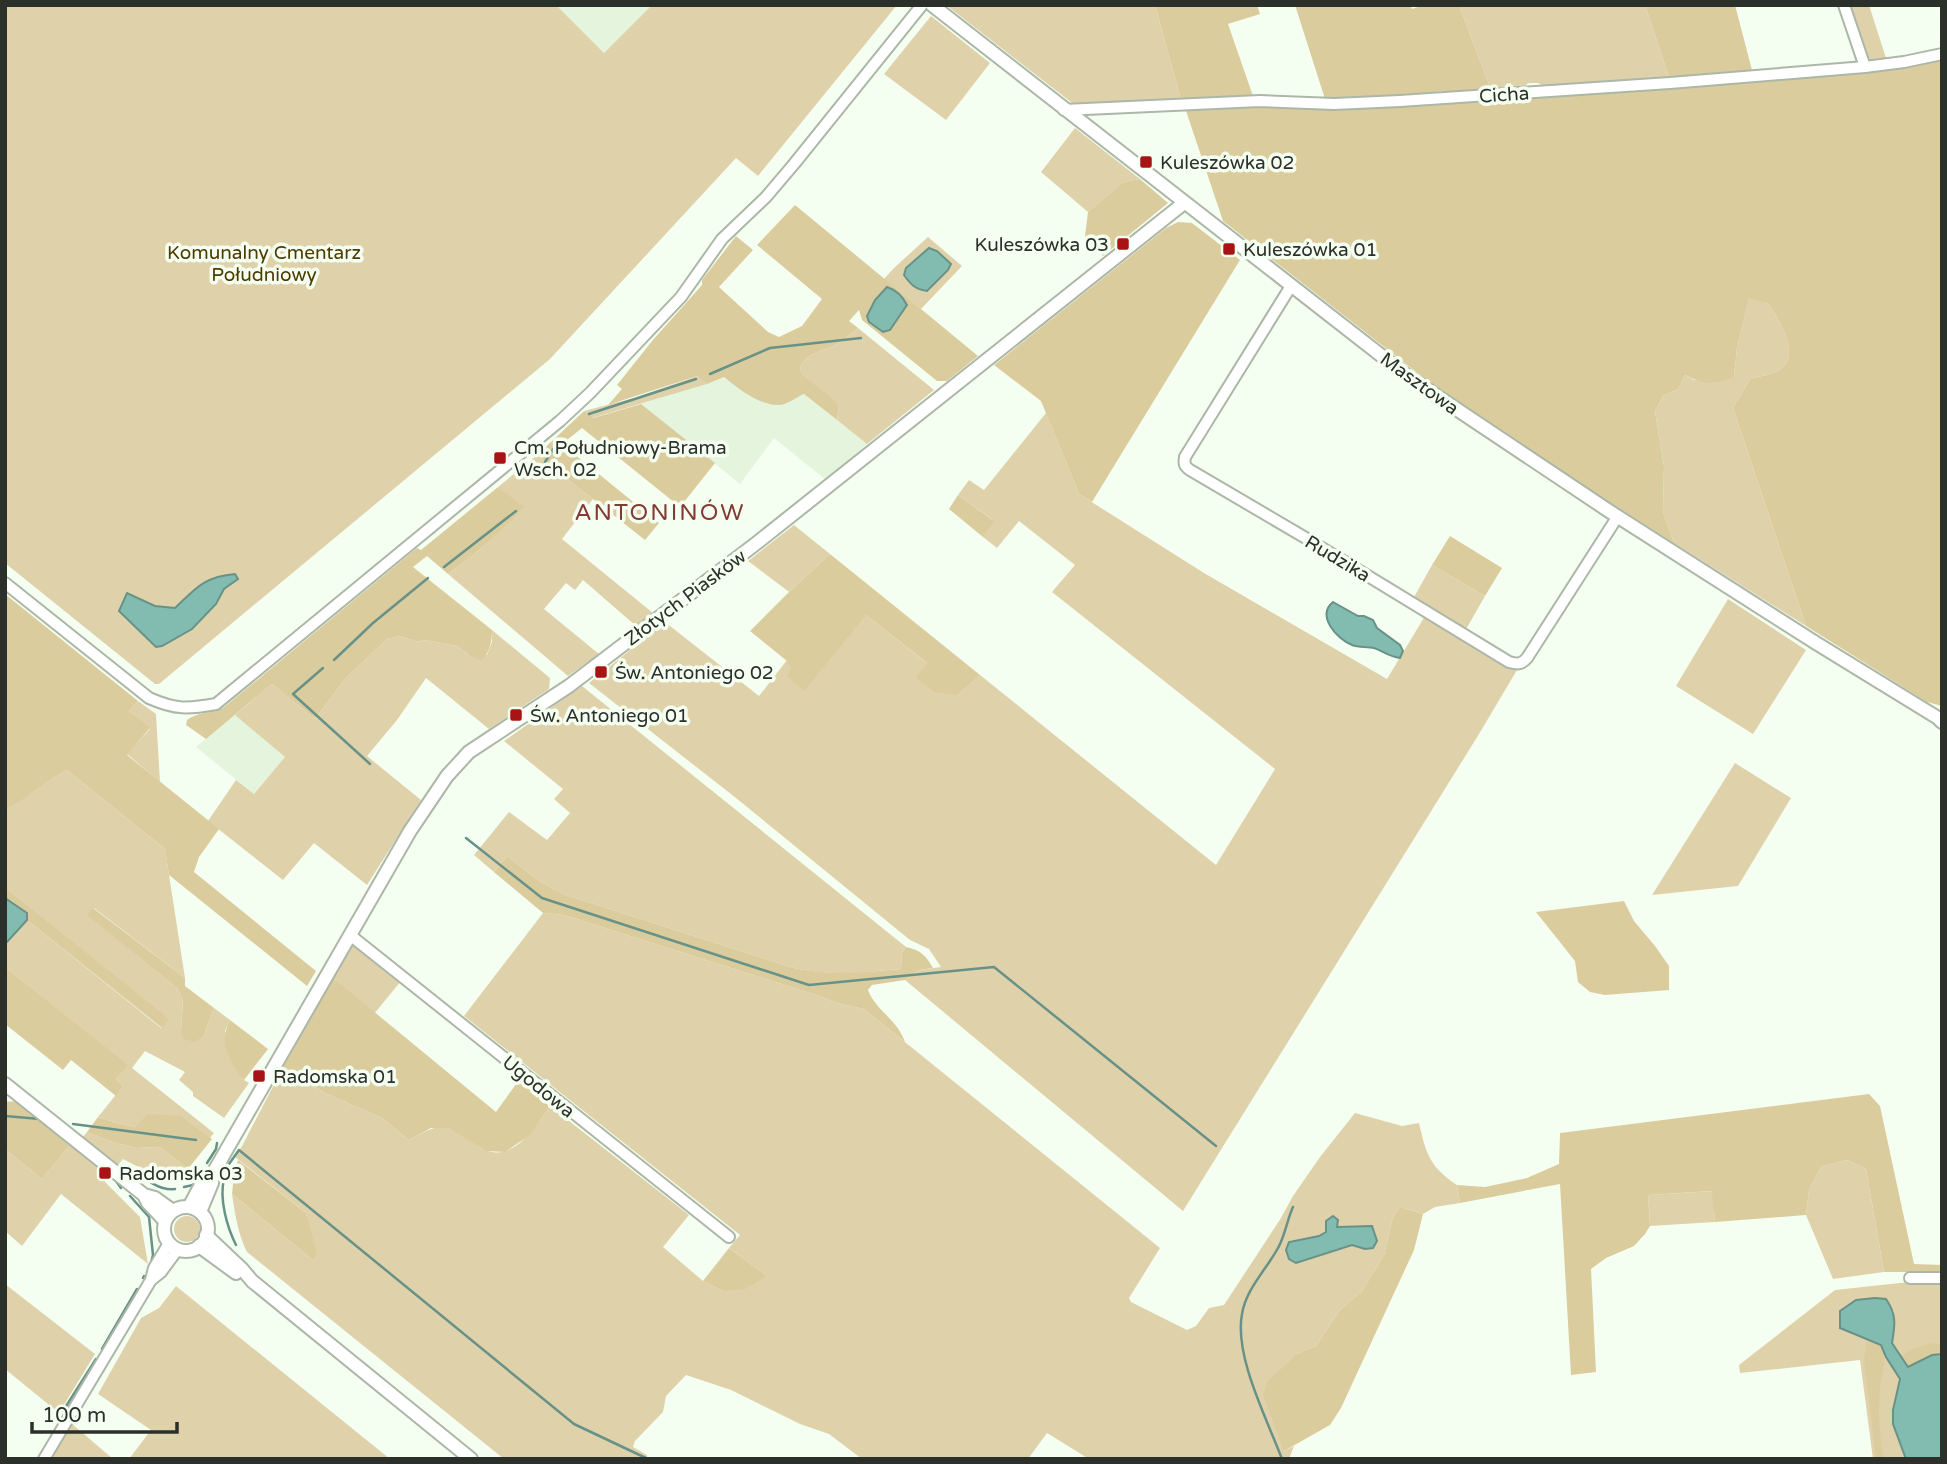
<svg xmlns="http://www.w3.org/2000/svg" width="1947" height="1464" font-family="'Varela Round',sans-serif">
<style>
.built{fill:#e4f4dd}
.green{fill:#dfd2aa}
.forest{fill:#dbcc9d}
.water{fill:#82bcb0;stroke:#689288;stroke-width:2}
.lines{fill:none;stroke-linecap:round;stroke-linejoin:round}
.stream{stroke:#689288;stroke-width:2.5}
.minor-casing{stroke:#acb7a7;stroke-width:14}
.tertiary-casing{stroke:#acb7a7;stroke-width:16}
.minor{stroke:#fff;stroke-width:10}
.tertiary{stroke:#fff;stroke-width:12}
.poi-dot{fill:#a81416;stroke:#f5fff1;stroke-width:2.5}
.labels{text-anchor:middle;stroke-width:7;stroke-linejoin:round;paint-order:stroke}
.street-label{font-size:19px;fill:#2b302a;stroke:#f5fff1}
.poi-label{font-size:19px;fill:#2b302a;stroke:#f5fff1;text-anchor:start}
.park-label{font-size:19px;fill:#4c3c00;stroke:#f5fff1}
.quarter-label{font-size:23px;letter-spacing:2px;fill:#823a33;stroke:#f5fff1}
</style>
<rect width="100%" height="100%" fill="#f5fff1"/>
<g class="built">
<path d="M556 5H652L604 53Z"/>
<path d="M724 377 741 390 759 400 780 405 804 394 867 444 826 480 774 438 740 484 641 404Z"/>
<path d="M235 715 285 757 254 794 196 747Z"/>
</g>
<g class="green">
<path d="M5 5H556L604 53 652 5H897L758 176 736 158 550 359 159 684H155L5 563Z"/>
<path d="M946 5H1155L1181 100 1076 106Z"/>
<path d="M1459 5H1645L1670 80 1544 86 1538 83H1528L1524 88 1491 90Z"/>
<path d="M1847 5H1869L1886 58 1865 60Z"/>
<path d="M931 16 990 63 946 120 884 74Z"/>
<path d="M1075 128 1140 179 1123 182 1088 212 1041 172Z"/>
<path d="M928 237 962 266 921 309 884 279 894 268Z"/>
<path d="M1749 297 1769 304C1779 322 1803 355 1778 371 1771 375 1759 376 1750 379L1733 408 1806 626 1674 543 1663 512 1664 466 1655 411 1663 396 1678 389 1685 375 1694 380 1734 377 1737 348Z"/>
<path d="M858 328 934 390 867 444 837 420 839 406 832 399 802 374 800 368C806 351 825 352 839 343 845 339 851 333 858 328Z"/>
<path d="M697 376 707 384 592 418 584 411 634 398Z"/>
<path d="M1046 413 1079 494 1204 573 1387 679 1425 616 1517 670 1479 734 1183 1211 905 980 919 970 941 967 929 949 910 940 736 798 589 683 665 622 759 696 787 660 790 664 791 670 866 615 928 664 958 695 980 675 1216 865 1275 769 1052 592 1075 565 1019 521 997 548 983 537 993 520 958 495 969 480 984 490Z"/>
<path d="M537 455 593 499 562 539 653 613 636 626 583 580 575 590 566 583 544 609 599 654 568 676 448 574C475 554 501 533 523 508L498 487Z"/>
<path d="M794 525 830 554 789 592 748 561Z"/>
<path d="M1432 565 1485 596 1465 631 1413 599Z"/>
<path d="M1728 599 1806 650 1753 734 1676 686Z"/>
<path d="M492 630 550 678 549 689 489 729 426 678 397 720 367 756 421 800 367 885 314 843 283 880 208 821 236 780 254 794 285 757 235 715 272 684 315 719 346 678 387 639 400 636 418 642 425 640 457 646 469 655H487L492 642Z"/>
<path d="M582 686 906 947 902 953 901 969C862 972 834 977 794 968L563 894 539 881 507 856 494 872 474 855 509 812 547 840 570 813 554 799 563 789 504 741Z"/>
<path d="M138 701 156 714 160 782 127 754 150 729 129 711Z"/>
<path d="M1735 763 1791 798 1738 886 1652 895Z"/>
<path d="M67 770 165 849 185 978 94 908 88 915 177 988 183 999 181 1033 204 1035 214 1008 230 1020 225 1031 244 1080 249 1083 224 1118 193 1096V1092L179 1080 185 1072 145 1051 132 1068 214 1133 210 1138 182 1116 135 1127 117 1123 98 1117 123 1086 116 1079 127 1065 5 967V942H7L27 920 161 1028 168 1019 5 887V810C27 799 45 781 67 770Z"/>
<path d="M543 913 564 915 813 994 841 1004 864 1009 1160 1248 1129 1298 1131 1302 1187 1330 1196 1326 1209 1308 1224 1305 1281 1218 1293 1196 1320 1157 1355 1113 1402 1126 1419 1123C1426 1154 1430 1167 1457 1185L1460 1203 1435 1207 1423 1214 1400 1207 1393 1217 1384 1255 1362 1291 1339 1311 1316 1346 1297 1354 1284 1451 1294 1446 1289 1459H1089L1047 1433 1028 1459H862L829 1434 800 1424 731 1390 686 1375 666 1396 663 1412 635 1441 633 1447 647 1455V1459H504L247 1252C238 1234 235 1214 232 1194L313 1260 306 1213 235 1157 242 1146 282 1069 325 1093 382 1118 409 1140C421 1134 436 1123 450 1128 462 1132 472 1143 483 1149 513 1164 536 1126 550 1106L689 1215 663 1247 703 1281 723 1291 767 1276 729 1248 740 1235 464 1016Z"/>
<path d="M356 945 401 981 374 1014 333 978 349 947Z"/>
<path d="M87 1132 115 1143 136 1148 160 1147 188 1169 161 1179 123 1159 118 1165 83 1137Z"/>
<path d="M70 1145 110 1175 105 1182 140 1217 148 1264 61 1194 22 1246 5 1231V1149L42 1179Z"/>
<path d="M1847 1160 1866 1169 1884 1272 1833 1279 1806 1215 1809 1190 1821 1167Z"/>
<path d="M1713 1191 1715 1222 1650 1226 1648 1195Z"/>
<circle cx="187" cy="1229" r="13"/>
<path d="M1909 1282H1942V1459H1873L1860 1360 1740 1373 1739 1365 1835 1290Z"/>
<path d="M5 1284 95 1354 59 1413 5 1369Z"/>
<path d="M176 1286 390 1459H129L151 1430 98 1394 141 1318 159 1308Z"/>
<path d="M72 1424 78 1429 113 1459H51Z"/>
</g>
<g class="forest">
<path d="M1155 5H1257L1260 14 1228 24 1254 99 1181 100Z"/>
<path d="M1295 5H1410L1412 9 1424 5H1459L1491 90 1446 93 1443 91 1435 92 1434 94 1325 99Z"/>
<path d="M1645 5H1735L1753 74 1670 80Z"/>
<path d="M1942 59V706L1927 702 1806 626 1733 408 1750 379C1759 376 1771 375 1778 371 1803 355 1779 322 1769 304L1749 298 1737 348 1734 377C1714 385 1704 385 1685 375L1678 389 1663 396 1655 411 1664 466 1663 512 1674 543 1508 438 1457 404 1223 221 1185 108H1336Z"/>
<path d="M1140 179 1168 203 1103 256 1085 236 1088 212 1123 182Z"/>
<path d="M795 205 978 356 947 381H937L862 320 859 310 849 321 858 328C851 333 845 339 839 343 825 352 806 351 800 368L802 374 833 399 839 406 837 420 804 394C797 397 786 405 779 405 758 405 739 389 724 377L707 384 697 376 608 405 622 389 617 385 652 341 702 285V280L736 236 753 250 719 287 768 332 779 337 802 326 822 299 757 245Z"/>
<path d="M1178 222 1192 223 1240 260 1092 502 1079 494 1041 401 994 365 1166 228Z"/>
<path d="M641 404 715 463 680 507 582 428 562 444 659 523 645 540 537 455 584 411 593 418Z"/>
<path d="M498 487 524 507C502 533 475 554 448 574L427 556 413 567 492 630C492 642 490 651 482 661L469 655 457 646 425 640 418 642 400 636 387 639 346 678 315 719 272 684 206 739 186 725 187 720C197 712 211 713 223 708L417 548 421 550Z"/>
<path d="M958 495 994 521 983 537 949 509Z"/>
<path d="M1450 536 1502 568 1485 596 1432 565Z"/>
<path d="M830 554 980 675 958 695 934 692 916 678 927 663 866 615 804 691 787 676C791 670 792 666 787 661L750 631 789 592Z"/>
<path d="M5 594 138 701 129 711 150 728 127 755 219 829 199 857 194 872 316 971 307 986 169 875 165 849 67 770C45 781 28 799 5 810Z"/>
<path d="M507 856 539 881 563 894 794 968C833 976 862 972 901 969L902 953 906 947C920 950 926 955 933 968L919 970 905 980 872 985 868 990C876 1011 897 1019 905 1042L864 1009 841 1004 813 994 564 915 543 913 494 872Z"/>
<path d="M5 887 169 1019 162 1028 27 920V913L5 898Z"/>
<path d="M1624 901 1634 921 1655 946 1669 966V990L1605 995 1590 992 1578 982 1575 961 1536 912Z"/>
<path d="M93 908 185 978V986L214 1008 204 1035 195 1042 184 1039 181 1033 183 999 177 988 87 915Z"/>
<path d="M5 967 128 1065 116 1079 123 1086 116 1096 71 1060 63 1070 5 1024Z"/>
<path d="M333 978 496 1112 519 1080 550 1106 530 1135 505 1152 486 1151 449 1128H431L409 1140 382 1118 325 1093 282 1069Z"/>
<path d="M230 1020 268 1049 244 1080C229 1061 218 1043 230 1020Z"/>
<path d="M1869 1094 1880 1106 1914 1264 1942 1265V1272H1884L1866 1169 1847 1160 1821 1167 1809 1190 1806 1215 1715 1222 1712 1191 1648 1195 1650 1226 1645 1234 1634 1246 1606 1258 1591 1269 1596 1372 1571 1375 1560 1184 1460 1203 1457 1185 1485 1187 1527 1178 1559 1164 1560 1133Z"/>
<path d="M17 1101 70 1145 42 1179 5 1149V1102Z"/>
<path d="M148 1114 182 1116 212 1139 188 1169 160 1147 136 1148 115 1143 87 1132 98 1117 117 1123 135 1127Z"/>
<path d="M238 1160 306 1213 317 1254 313 1260 232 1194 234 1174Z"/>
<path d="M1400 1207 1423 1214 1414 1250 1341 1408 1330 1425 1284 1451 1263 1395 1268 1381 1297 1354 1316 1346 1339 1311 1362 1291 1384 1255 1393 1217Z"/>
<path d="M729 1248 767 1276 745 1289 723 1291 703 1281Z"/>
<path d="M1867 1339 1881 1345C1888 1363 1882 1369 1880 1388 1878 1411 1879 1435 1884 1459H1876L1864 1360Z"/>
<path d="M1932 1343 1942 1344V1354L1932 1355 1908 1367 1901 1356 1915 1348Z"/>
</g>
<g class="water">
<path d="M929 248 937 251 951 264 948 270 927 291C915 289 911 285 904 275L906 268Z"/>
<path d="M887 287C896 290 903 297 907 305L890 330 883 332 869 322 867 316 875 300Z"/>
<path d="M235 574 238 579 224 589 216 604 192 629 162 646 156 647 119 611 127 593 155 606 175 608C197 587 204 577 235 574Z"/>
<path d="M1333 602 1358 616H1364L1373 620 1377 628 1400 645 1403 651 1400 658C1389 657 1383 651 1374 648 1367 646 1359 648 1352 645 1337 639 1316 616 1333 602Z"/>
<path d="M5 898 27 913V920L7 942H5Z"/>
<path d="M1333 1216 1338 1220 1337 1227 1372 1226 1377 1241 1373 1248 1365 1249 1352 1245 1296 1263 1289 1259 1286 1250 1289 1242 1319 1236 1326 1232V1221Z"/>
<path d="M1875 1298 1886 1299C1897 1315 1895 1325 1892 1343L1908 1367 1932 1355 1942 1354V1459H1906L1893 1424V1410L1900 1379 1886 1357 1881 1345 1840 1328V1311L1856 1300Z"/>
</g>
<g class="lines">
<g class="stream">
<path d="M710 374 770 348 861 338"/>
<path d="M589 414 696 379"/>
<path d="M545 462 554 448"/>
<path d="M444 567 516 511"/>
<path d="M334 660 373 623 428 578"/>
<path d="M323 668 293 694 370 764"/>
<path d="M466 838 542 898 809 985 994 967 1216 1146"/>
<path d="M5 1116 40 1119"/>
<path d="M73 1124 196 1140"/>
<path d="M207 1163 216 1149 217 1143"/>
<path d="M229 1164 239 1150 574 1424 648 1459"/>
<path d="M129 1167C141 1176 160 1192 175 1189"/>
<path d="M224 1179C219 1199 227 1227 236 1245"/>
<path d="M116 1181 121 1188"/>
<path d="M184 1187 193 1185 199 1176"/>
<path d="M130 1196 149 1217 153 1255 151 1263"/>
<path d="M143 1278 144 1276"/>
<path d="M102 1349 137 1289"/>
<path d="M63 1411 96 1359"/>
<path d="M1282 1459C1267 1419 1234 1356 1242 1314 1246 1289 1266 1270 1278 1248 1285 1236 1287 1220 1293 1207"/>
</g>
<g class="minor-casing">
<g id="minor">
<path d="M1844 5 1865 67"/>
<path d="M1064 110 1260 101 1334 104 1400 101 1670 83 1865 67 1904 62 1942 54"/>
<path d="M1291 286 1185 457C1184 463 1184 466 1190 470L1304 537 1509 662C1517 664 1521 665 1527 658L1618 516"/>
<path d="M5 583 149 698C176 710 188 709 216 704L560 421 590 393 681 297 722 239 766 197 794 164 922 5"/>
<path d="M350 935 729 1237"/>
<path d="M1910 1278H1942"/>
<path d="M151 1280 161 1272 178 1249"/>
<path d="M44 1459 151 1280 154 1268 169 1243"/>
</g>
</g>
<g class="tertiary-casing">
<g id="tertiary">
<path d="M932 5 1410 378 1609 511 1816 643 1938 718 1942 722"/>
<path d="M5 1084 144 1195 155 1198 173 1211"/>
<path d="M144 1195 148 1203 165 1221"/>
<path d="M189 1207 203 1181 212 1175 410 831 447 776 469 752 569 686 758 542 1184 203"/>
<circle cx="186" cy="1229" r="22"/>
<path d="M200 1212 212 1183V1175"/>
<path d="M206 1235 242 1269 252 1281 471 1459"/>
<path d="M199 1246 236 1273"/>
</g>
</g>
<use href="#minor" class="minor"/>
<use href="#tertiary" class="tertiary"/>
</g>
<g class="poi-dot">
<rect x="1139" y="155" width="14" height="14" rx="3.5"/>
<rect x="1116" y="237" width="14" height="14" rx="3.5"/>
<rect x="1222" y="242" width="14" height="14" rx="3.5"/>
<rect x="493" y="451" width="14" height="14" rx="3.5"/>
<rect x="594" y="665" width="14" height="14" rx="3.5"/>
<rect x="509" y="708" width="14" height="14" rx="3.5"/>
<rect x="252" y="1069" width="14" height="14" rx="3.5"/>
<rect x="98" y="1166" width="14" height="14" rx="3.5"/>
</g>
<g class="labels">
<g class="street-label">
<text transform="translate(1504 94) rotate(-4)" y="7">Cicha</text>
<text transform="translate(1420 383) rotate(36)" y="7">Masztowa</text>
<text transform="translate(1338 558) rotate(31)" y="7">Rudzika</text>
<text transform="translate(685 597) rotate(-37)" y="7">Złotych Piasków</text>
<text transform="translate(539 1086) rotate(39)" y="7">Ugodowa</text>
</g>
<g class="poi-label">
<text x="1160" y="169">Kuleszówka 02</text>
<text x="1109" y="251" text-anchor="end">Kuleszówka 03</text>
<text x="1243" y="256">Kuleszówka 01</text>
<text x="514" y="454">Cm. Południowy-Brama<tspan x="514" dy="22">Wsch. 02</tspan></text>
<text x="615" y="679">Św. Antoniego 02</text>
<text x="530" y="722">Św. Antoniego 01</text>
<text x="273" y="1083">Radomska 01</text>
<text x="119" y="1180">Radomska 03</text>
</g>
<g class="park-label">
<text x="264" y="259">Komunalny Cmentarz<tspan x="264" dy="22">Południowy</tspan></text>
</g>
<g class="quarter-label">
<text x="660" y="520">ANTONINÓW</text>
</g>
</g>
<rect width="1947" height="1464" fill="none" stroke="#2b302a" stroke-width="14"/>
<path d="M32 1422v10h145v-10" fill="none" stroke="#2b302a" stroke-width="3.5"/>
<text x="42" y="1422" font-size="21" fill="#2b302a" stroke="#f5fff1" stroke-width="5" paint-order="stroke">100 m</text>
</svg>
